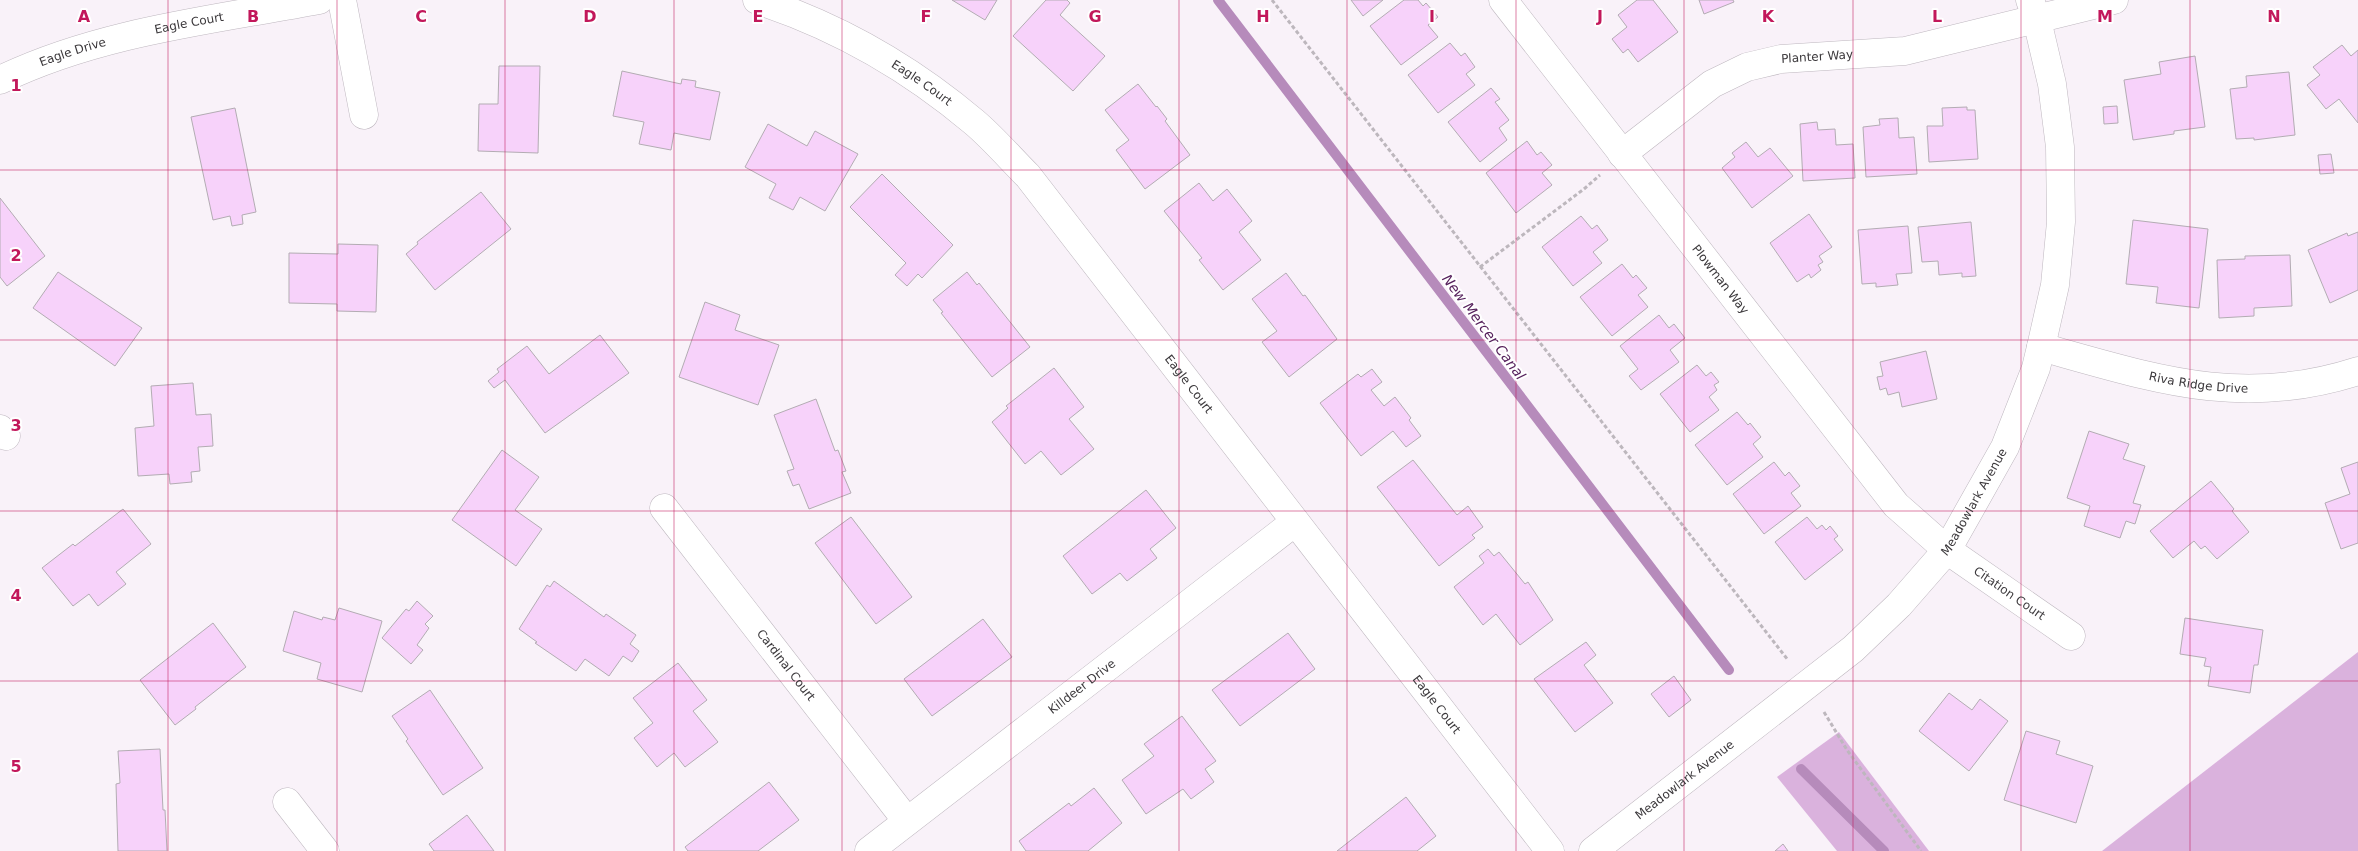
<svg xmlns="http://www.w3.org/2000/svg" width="2358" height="851" font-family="'DejaVu Sans',sans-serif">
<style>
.green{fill:#dab2dd}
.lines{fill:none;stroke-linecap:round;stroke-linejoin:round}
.stream{stroke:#b68bbb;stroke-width:10}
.building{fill:#f7d2fa;stroke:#b3acb3}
.street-casing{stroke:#beb7bf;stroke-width:29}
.path{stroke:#bdb7bd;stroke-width:3;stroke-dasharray:4 2.5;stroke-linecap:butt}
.street{stroke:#fff;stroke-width:28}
.grid{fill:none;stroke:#c2185b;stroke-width:1;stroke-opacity:0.55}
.labels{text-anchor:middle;stroke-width:4;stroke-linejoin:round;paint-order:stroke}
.street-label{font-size:12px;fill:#3c393c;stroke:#fff}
.water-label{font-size:14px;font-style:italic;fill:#57225d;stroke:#fff}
.grid-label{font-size:16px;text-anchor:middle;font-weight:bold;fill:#c2185b;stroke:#fff;stroke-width:4;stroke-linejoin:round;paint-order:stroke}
</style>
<rect width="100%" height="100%" fill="#f9f2f9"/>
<g class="green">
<path d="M2358 652V851H2102Z"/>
<path d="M1839 732 1929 851H1837L1777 777Z"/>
</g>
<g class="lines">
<g class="stream">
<path d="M1218 0 1729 670"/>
<path d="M1801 769 1884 851"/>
</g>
</g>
<g class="building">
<path d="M952 0H997L985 20Z"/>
<path d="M1046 0H1067L1070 3 1060 15 1105 56 1073 91 1013 36Z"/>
<path d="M1351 0H1383L1363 16Z"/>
<path d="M1404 0H1418L1423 6 1426 3 1438 17 1428 25 1438 37 1401 65 1370 26Z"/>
<path d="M1637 0H1653L1678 32 1638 62 1628 49 1623 53 1612 39 1627 27 1618 15Z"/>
<path d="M1699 0H1733L1734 2 1704 14Z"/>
<path d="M1450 43 1461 56 1465 53 1475 67 1466 74 1475 85 1438 113 1408 75Z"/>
<path d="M2342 45 2351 56 2358 50V123L2339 99 2326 109 2307 85 2320 75 2313 67Z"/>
<path d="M2195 56 2205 127 2174 131V134L2133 140 2124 80 2161 74 2159 62Z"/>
<path d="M499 66H540L538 153 478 151 479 104H498Z"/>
<path d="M622 71 681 84 682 79 696 81 695 87 720 92 710 140 674 133 671 150 639 144 644 122 613 116Z"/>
<path d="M2289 72 2295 135 2254 140V138L2236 139 2230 89 2247 87 2246 76Z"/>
<path d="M1138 84 1156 107 1157 106 1167 119 1165 121 1190 155 1145 189 1116 150 1129 140 1105 110Z"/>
<path d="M1491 88 1500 99 1495 102 1509 120 1499 128 1507 140 1480 162 1448 122Z"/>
<path d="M2117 106 2118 123 2104 124 2103 107Z"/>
<path d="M1967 107V110H1975L1978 159 1929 162 1927 126H1943L1942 108Z"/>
<path d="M235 108 256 212 242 215 243 224 232 226 230 216 213 220 191 117Z"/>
<path d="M1898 118 1899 138 1914 137 1917 174 1866 177 1863 127 1880 125 1879 119Z"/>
<path d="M1817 122 1818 130 1835 129 1836 145 1853 144 1855 178 1803 181 1800 124Z"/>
<path d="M768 124 807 146 815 131 858 154 825 211 800 197 793 210 769 198 776 184 745 167Z"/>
<path d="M1527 141 1537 155 1541 152 1552 165 1542 173 1552 185 1516 213 1486 173Z"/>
<path d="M1746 142 1758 157 1770 148 1793 176 1752 208 1722 168 1735 157 1732 153Z"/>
<path d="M2331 154 2334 173 2320 174 2318 155Z"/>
<path d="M882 174 953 245 922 278 918 274 907 286 895 275 906 263 850 207Z"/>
<path d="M1199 183 1213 201 1227 189 1252 221 1239 232 1261 260 1223 290 1199 260 1202 258 1164 211Z"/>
<path d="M481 192 511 229 435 290 406 254 418 244 417 242Z"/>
<path d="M0 198 45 256 7 286 0 277Z"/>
<path d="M1809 214 1832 247 1819 256 1823 262 1818 265 1821 270 1811 278 1809 274 1797 282 1770 243Z"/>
<path d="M1581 216 1592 229 1597 225 1608 240 1593 252 1602 263 1573 286 1542 247Z"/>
<path d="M2133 220 2208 229 2199 308 2156 303 2158 287 2126 284Z"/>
<path d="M1971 222 1976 276 1962 277V273L1939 275 1938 261 1922 262 1918 227Z"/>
<path d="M1908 226 1912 273 1896 274 1898 285 1876 287V283L1862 284 1858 230Z"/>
<path d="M2358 232V290L2330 303 2308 250 2347 233 2348 236Z"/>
<path d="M338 244 378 245 376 312 337 311V304L289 303V253L338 254Z"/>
<path d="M2290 255 2292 306 2254 308V316L2219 318 2217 260 2245 259V256Z"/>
<path d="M1622 264 1633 278 1636 275 1647 288 1638 295 1648 307 1612 336 1580 297Z"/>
<path d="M58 272 142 328 115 366 33 308Z"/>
<path d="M967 272 977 285 979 283 1030 347 992 377 941 313 943 312 933 300Z"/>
<path d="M1286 273 1303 296 1305 295 1337 339 1289 377 1262 342 1277 331 1252 299Z"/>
<path d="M705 302 740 315 735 330 779 345 758 405 679 377Z"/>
<path d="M1659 315 1669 328 1674 324 1685 338 1670 350 1679 362 1641 390 1629 376 1638 369 1620 346Z"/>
<path d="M600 335 629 373 545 433 505 380 494 388 488 381 499 372 497 369 527 346 549 374Z"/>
<path d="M1926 351 1937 399 1902 407 1899 392 1888 395 1886 388 1880 390 1877 377 1883 376 1880 362Z"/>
<path d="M1697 365 1706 376 1711 372 1719 382 1714 385 1717 390 1709 397 1719 410 1690 432 1660 394Z"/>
<path d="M1054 368 1084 407 1069 419 1094 449 1061 475 1041 451 1025 464 992 422 1008 408 1006 406Z"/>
<path d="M1372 369 1382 382 1371 390 1384 406 1395 397 1411 418 1409 420 1421 436 1406 447 1393 431 1361 456 1320 403 1358 374 1361 377Z"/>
<path d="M193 383 196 415 211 414 213 446 198 447 200 471 191 472 192 482 170 484 169 474 138 476 135 428 154 426 151 386Z"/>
<path d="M816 399 835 451 838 450 846 471 842 472 851 493 809 509 799 484 793 486 787 471 794 469 774 415Z"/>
<path d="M1737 412 1748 425 1750 423 1761 437 1753 444 1763 457 1727 485 1695 445Z"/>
<path d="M2089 431 2129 444 2123 459 2145 466 2133 503 2141 505 2135 524 2126 521 2120 538 2084 526 2090 506 2067 498Z"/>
<path d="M502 450 539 477 515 510 542 529 516 566 452 520Z"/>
<path d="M1413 460 1457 515 1468 506 1483 527 1472 535 1475 538 1439 566 1377 487Z"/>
<path d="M1774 462 1785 476 1789 472 1800 486 1791 493 1801 506 1764 534 1733 494Z"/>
<path d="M2358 462V543L2341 549 2325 503 2350 494 2341 468Z"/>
<path d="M2211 481 2234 509 2232 511 2249 532 2217 559 2205 546 2201 549 2194 541 2173 558 2150 531Z"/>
<path d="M1146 490 1176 528 1150 549 1157 558 1127 581 1120 573 1092 594 1063 556Z"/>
<path d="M123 509 151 544 116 572 126 584 98 606 89 594 73 606 42 568 73 544 75 546Z"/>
<path d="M851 517 912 597 876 624 815 543Z"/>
<path d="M1807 517 1817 529 1822 525 1826 530 1830 526 1838 536 1834 539 1843 550 1805 580 1775 542Z"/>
<path d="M1488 549 1494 556 1499 552 1525 584 1528 582 1553 620 1520 645 1496 614 1483 625 1454 587 1484 563 1479 556Z"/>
<path d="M554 581 604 617 606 614 636 635 630 644 639 651 632 662 623 656 609 676 585 659 576 671 535 643 537 642 519 629 547 585 550 587Z"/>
<path d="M417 601 433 616 425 624 429 628 417 645 423 650 411 664 382 638 406 609 409 611Z"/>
<path d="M339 608 382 621 362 692 317 679 321 663 283 651 294 611 322 620 323 617 335 620Z"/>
<path d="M2185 618 2263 630 2258 665H2254L2250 693 2208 686 2211 667 2204 666 2206 658 2180 654Z"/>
<path d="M983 619 1012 657 932 716 904 679Z"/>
<path d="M213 623 246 667 195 707 196 709 175 725 140 680Z"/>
<path d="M1288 633 1315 669 1240 726 1212 690Z"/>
<path d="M1586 642 1596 655 1584 665 1613 703 1575 732 1534 679Z"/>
<path d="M678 663 707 700 693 711 718 742 685 767 674 753 657 767 634 738 653 723 633 698Z"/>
<path d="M1674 676 1691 700 1669 717 1651 694Z"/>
<path d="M430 690 483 768 443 795 406 741 408 739 392 716Z"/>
<path d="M1949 693 1972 710 1980 699 2008 721 1969 771 1919 731Z"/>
<path d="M1182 716 1216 761 1205 769 1214 782 1191 799 1183 789 1146 814 1122 780 1154 756 1144 744Z"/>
<path d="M2026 731 2060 741 2056 754 2093 766 2076 823 2004 800Z"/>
<path d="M160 749 163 810H165L167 851H118L116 784 120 783 118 751Z"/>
<path d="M769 782 799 820 758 851H688L685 847Z"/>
<path d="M1094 788 1122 823 1088 851H1026L1019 841 1069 803 1071 806Z"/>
<path d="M1406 797 1436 836 1417 851H1337Z"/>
<path d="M467 815 494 851H434L429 844Z"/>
<path d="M1783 844 1788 851H1775Z"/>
</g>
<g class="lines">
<g class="street-casing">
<g id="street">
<path d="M342 0 364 115"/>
<path id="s1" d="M757 0C837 26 910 68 974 122 993 138 1010 158 1028 176L1550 851"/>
<path id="s2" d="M1503 0 1896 505 1947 550 2071 636"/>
<path id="s3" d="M0 80C99 32 212 20 319 0"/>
<path id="s4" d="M1622 154 1712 84 1747 67 1781 59 1905 51 2114 0"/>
<path id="s5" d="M2041 347C2153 378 2241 409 2358 371"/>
<path d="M0 429 6 436"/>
<path id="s6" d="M664 508 907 821"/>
<path d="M287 802 325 851"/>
<path id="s7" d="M869 851 1295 522"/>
<path id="s8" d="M1593 851 1853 649 1899 605 1947 550 2005 447 2036 368 2041 347 2055 285 2061 222 2060 147 2052 84 2037 20 2030 0"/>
</g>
</g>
<g class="path">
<path d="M1272 0 1788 660"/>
<path d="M1480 267 1584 189 1600 175"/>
<path d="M1824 712 1847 750 1921 851"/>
</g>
<use href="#street" class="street"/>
</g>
<path class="grid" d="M168 0V851M337 0V851M505 0V851M674 0V851M842 0V851M1011 0V851M1179 0V851M1347 0V851M1516 0V851M1684 0V851M1853 0V851M2021 0V851M2190 0V851M0 170H2358M0 340H2358M0 511H2358M0 681H2358"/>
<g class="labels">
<g class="street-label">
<text dy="4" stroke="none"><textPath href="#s3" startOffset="198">Eagle Court</textPath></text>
<text dy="4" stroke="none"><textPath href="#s3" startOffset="78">Eagle Drive</textPath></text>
<text dy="4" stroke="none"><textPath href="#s4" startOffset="224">Planter Way</textPath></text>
<text dy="4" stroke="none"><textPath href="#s1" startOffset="185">Eagle Court</textPath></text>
<text dy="4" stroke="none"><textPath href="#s2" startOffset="354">Plowman Way</textPath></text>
<text dy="4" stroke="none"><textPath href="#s5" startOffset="162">Riva Ridge Drive</textPath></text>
<text dy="4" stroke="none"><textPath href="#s1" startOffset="590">Eagle Court</textPath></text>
<text dy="4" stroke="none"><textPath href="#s8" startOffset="521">Meadowlark Avenue</textPath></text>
<text dy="4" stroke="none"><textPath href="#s2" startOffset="784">Citation Court</textPath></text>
<text dy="4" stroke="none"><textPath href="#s6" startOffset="199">Cardinal Court</textPath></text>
<text dy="4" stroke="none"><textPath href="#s7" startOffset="269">Killdeer Drive</textPath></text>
<text dy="4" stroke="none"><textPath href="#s1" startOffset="995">Eagle Court</textPath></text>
<text dy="4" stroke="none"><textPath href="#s8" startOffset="116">Meadowlark Avenue</textPath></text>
</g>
<g class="water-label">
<text transform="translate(1484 327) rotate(53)" y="5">New Mercer Canal</text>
</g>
</g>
<g class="grid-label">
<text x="84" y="22">A</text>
<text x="253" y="22">B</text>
<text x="421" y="22">C</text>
<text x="590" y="22">D</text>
<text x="758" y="22">E</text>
<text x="926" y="22">F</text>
<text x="1095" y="22">G</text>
<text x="1263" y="22">H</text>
<text x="1432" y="22">I</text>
<text x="1600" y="22">J</text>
<text x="1768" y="22">K</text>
<text x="1937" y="22">L</text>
<text x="2105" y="22">M</text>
<text x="2274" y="22">N</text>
<text x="16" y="91">1</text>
<text x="16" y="261">2</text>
<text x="16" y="431">3</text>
<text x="16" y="601">4</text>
<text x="16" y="772">5</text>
</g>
</svg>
